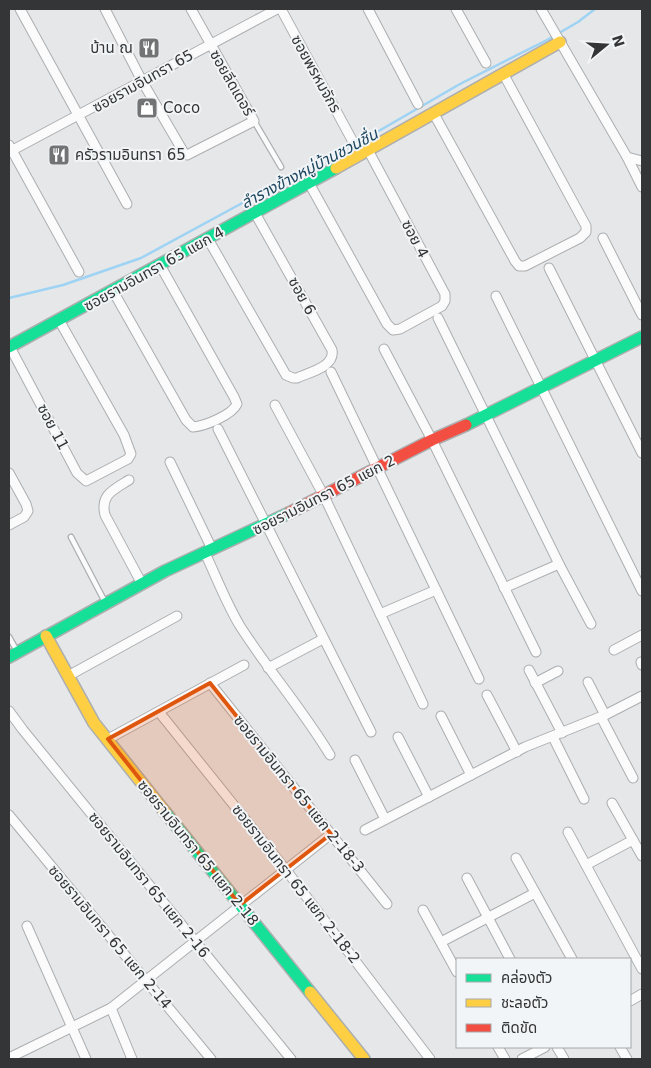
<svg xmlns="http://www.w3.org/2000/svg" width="651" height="1068" font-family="'DejaVu Sans','Noto Sans Thai',sans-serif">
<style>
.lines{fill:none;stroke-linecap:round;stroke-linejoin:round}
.stream{stroke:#9ed3f4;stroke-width:2.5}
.lane-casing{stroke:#acaeaf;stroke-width:7}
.street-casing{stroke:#acaeaf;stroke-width:11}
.fast-casing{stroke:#acaeaf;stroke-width:14}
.slow-casing{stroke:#acaeaf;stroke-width:14}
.jam-casing{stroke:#acaeaf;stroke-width:14}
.lane{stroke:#fbfbfc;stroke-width:4.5}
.street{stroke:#fbfbfc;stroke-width:9}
.fast{stroke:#16e098;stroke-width:11}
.slow{stroke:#ffcf43;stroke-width:11}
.jam{stroke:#f24e42;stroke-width:11}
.marked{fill:#df570e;fill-opacity:0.2;stroke:#df570e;stroke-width:4;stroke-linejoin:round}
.labels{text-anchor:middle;stroke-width:4;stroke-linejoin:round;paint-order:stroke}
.poi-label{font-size:15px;fill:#343536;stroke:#f2f5f7;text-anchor:start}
.street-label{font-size:15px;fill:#343536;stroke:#f2f5f7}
.water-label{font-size:16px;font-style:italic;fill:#1e475f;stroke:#f2f5f7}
</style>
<rect width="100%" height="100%" fill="#e5e7e9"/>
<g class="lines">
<path class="stream" d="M9 298 63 285 141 258 246 201 377 132 460 84 547 40 578 22 595 9"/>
<g class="lane-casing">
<g id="lane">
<path d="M254 121 281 167"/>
<path d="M71 537 105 602"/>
<path d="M9 637 17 651"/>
</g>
</g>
<g class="street-casing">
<g id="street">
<path d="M20 9 127 204"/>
<path d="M105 9 142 81 184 153 187 155 254 121 191 9"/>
<path d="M281 9 352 140"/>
<path d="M368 9 418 104"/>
<path d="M456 9 486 63"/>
<path d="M541 9 627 157 642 161"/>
<path d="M434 114 515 261 519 266H525L580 238 586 232V226L504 75"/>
<path d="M9 145 79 272"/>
<path d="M9 152 277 9"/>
<path d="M627 157 642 187"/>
<path d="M309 183 387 324 393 330 400 329 442 306 445 301V294L368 150"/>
<path d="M603 238 642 315"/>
<path d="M208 239 286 375 293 378H297C310 372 335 367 332 350L255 213"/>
<path d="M549 268 642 453"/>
<path d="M113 291 186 420 193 427C205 426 232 415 237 404L234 397 160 265"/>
<path d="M496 296 642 591"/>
<path d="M438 318 559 564 591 624"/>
<path d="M10 347 77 473 86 481 128 459 131 454 124 435 59 320"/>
<path d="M384 349 432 440 536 652"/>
<path d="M331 372 479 679"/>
<path d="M275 405 324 496 423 704"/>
<path d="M218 429 371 732"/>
<path d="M170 462 212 549"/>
<path d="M9 473 26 504 28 511 24 517 9 525"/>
<path d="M129 480C113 490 100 495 105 515L142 584"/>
<path d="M205 553C216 576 226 603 240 626 268 670 303 710 330 755"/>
<path d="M504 588 559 564"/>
<path d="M380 614 436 590"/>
<path d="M614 650 642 635"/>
<path d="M641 662 642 665"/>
<path d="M268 668 323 639"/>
<path d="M529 670 562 733"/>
<path d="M68 676 177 616"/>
<path d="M588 682 605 715"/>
<path d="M210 683 387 904"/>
<path d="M535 683 558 671"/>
<path d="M487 695 517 752"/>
<path d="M9 711 23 730 291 1059"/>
<path d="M159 712 286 870 430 1059"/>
<path d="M441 716 471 775"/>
<path d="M601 717 633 778"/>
<path d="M398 737 429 797"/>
<path d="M553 737 584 799"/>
<path d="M108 739 244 665"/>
<path d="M355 760 385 819"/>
<path d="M612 803 642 856"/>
<path d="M9 815 211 1059"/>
<path d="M365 830 525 747 605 715 642 696"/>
<path d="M568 832 642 969"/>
<path d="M516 858 572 959"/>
<path d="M586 865 633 840"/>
<path d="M467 878 510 959"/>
<path d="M423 910 457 972"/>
<path d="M27 926 86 1059"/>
<path d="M441 942 535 893"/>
<path d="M630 1001 642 994"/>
<path d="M111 1008 132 1059"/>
<path d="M498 1047 505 1059"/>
<path d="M557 1047 564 1059"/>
<path d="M620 1047 627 1059"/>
<path d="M9 1058 111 1008 331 834"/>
<path d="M522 1059 545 1047"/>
</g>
</g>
<g class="fast-casing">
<g id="fast">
<path d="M9 347 336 168"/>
<path d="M466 425 642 337"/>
<path d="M9 657 165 571 289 513"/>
<path d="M165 812 310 992"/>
</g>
</g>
<g class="slow-casing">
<g id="slow">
<path d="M336 168 560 42"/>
<path d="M46 636 94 723 165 812"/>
<path d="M310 992 364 1059"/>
</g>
</g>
<g class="jam-casing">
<path id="jam" d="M289 513 432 440 466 425"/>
</g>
<use href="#lane" class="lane"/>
<use href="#street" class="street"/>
<use href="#fast" class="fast"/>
<use href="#slow" class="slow"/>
<use href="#jam" class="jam"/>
</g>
<path class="marked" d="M210 683 331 834 240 905 108 739Z"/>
<defs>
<g id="restaurant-square" transform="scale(1.125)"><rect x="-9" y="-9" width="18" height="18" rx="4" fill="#727375" stroke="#f2f5f7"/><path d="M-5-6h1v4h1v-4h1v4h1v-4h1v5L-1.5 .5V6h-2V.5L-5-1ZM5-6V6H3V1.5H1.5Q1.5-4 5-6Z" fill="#fff"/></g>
<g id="shop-square" transform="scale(1.125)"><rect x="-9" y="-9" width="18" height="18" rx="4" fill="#727375" stroke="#f2f5f7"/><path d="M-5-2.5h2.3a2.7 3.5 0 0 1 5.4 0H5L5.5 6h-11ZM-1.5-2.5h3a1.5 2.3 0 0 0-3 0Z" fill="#fff"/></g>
</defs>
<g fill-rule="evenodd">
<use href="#restaurant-square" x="149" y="48"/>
<use href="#shop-square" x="147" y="108"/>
<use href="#restaurant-square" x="59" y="155"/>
</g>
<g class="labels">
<g class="poi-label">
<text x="133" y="53" text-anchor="end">บ้าน ณ</text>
<text x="163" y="113">Coco</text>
<text x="75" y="160">ครัวรามอินทรา 65</text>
</g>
<g class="street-label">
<text transform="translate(316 74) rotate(61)" y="5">ซอยพรหมจักร</text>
<text transform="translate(143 81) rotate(-29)" y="5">ซอยรามอินทรา 65</text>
<text transform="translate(232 83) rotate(60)" y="5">ซอยลีดเดอร์</text>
<text transform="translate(415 239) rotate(62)" y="5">ซอย 4</text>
<text transform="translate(154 269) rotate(-29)" y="5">ซอยรามอินทรา 65 แยก 4</text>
<text transform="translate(302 296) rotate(61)" y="5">ซอย 6</text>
<text transform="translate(53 427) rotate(62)" y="5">ซอย 11</text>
<text transform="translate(324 495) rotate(-27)" y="5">ซอยรามอินทรา 65 แยก 2</text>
<text transform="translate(299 794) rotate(51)" y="5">ซอยรามอินทรา 65 แยก 2-18-3</text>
<text transform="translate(198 853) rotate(51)" y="5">ซอยรามอินทรา 65 แยก 2-18</text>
<text transform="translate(296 884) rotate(52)" y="5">ซอยรามอินทรา 65 แยก 2-18-2</text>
<text transform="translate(149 885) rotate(51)" y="5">ซอยรามอินทรา 65 แยก 2-16</text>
<text transform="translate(110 937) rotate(50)" y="5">ซอยรามอินทรา 65 แยก 2-14</text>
</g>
<g class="water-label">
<text transform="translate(309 168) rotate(-28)" y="6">ลำรางข้างหมู่บ้านชวนชื่น</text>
</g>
</g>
<rect width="651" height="1068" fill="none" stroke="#343536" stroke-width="20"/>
<rect x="456" y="958" width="175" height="90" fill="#f2f5f7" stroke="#a6a8aa"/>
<rect x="466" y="974" width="25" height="8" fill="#16e098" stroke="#a6a8aa"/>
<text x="501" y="983" font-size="15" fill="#343536">คล่องตัว</text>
<rect x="466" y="999" width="25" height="8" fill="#ffcf43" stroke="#a6a8aa"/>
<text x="501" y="1008" font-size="15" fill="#343536">ชะลอตัว</text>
<rect x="466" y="1024" width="25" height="8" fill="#f24e42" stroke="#a6a8aa"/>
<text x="501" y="1033" font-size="15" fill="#343536">ติดขัด</text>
<g transform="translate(606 45) rotate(72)" stroke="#f2f5f7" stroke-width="4" paint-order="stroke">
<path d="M0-4L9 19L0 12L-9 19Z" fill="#343536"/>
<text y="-8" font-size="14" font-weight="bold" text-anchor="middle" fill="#343536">N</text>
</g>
</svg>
